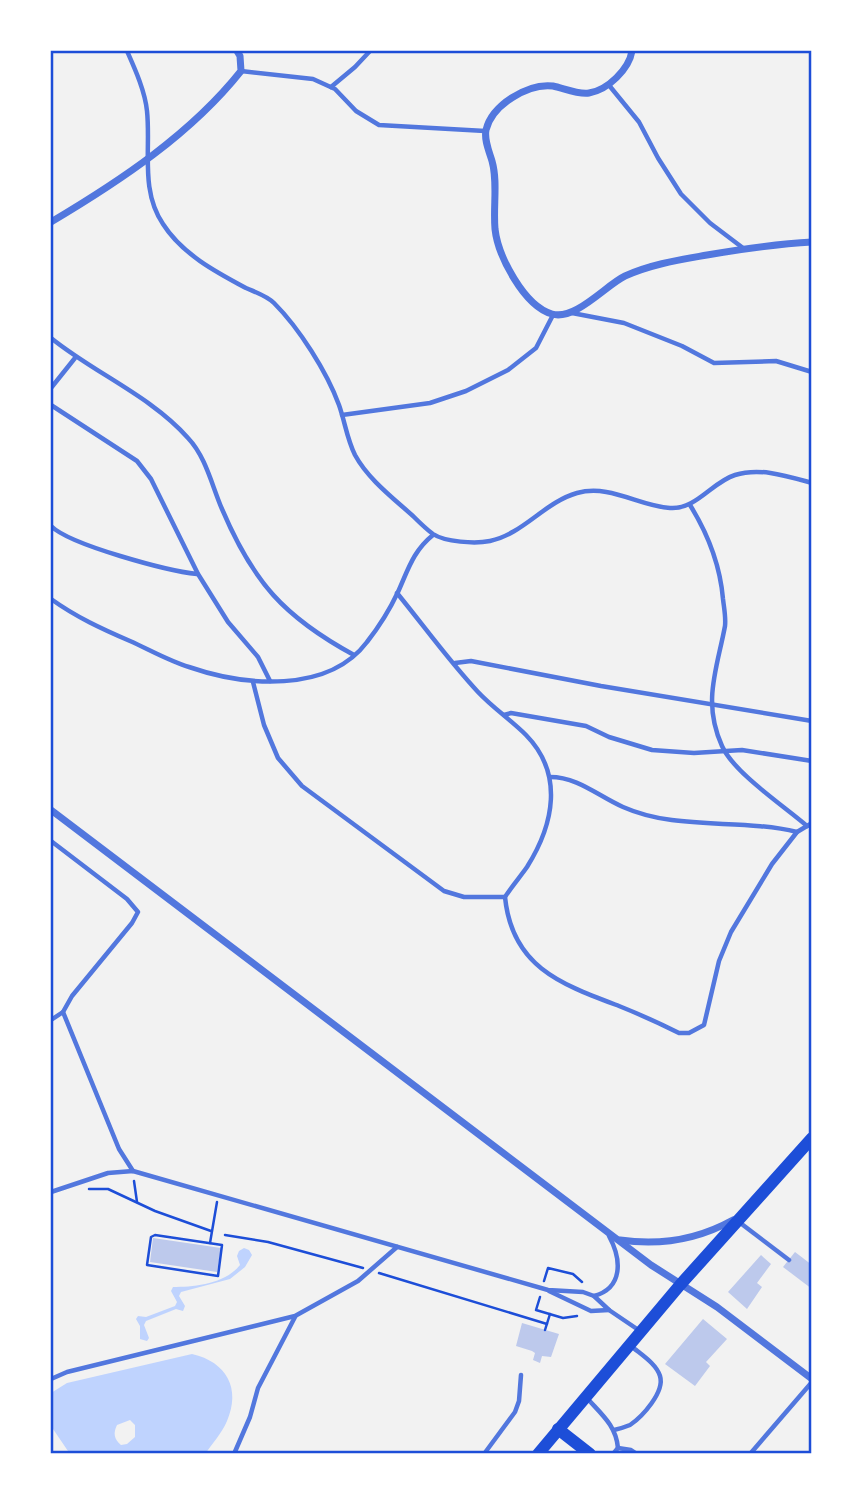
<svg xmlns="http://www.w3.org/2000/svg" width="863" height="1505" font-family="'Zilla Slab',serif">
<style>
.water{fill:#bfd3fe;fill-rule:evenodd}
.building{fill:#bdc9ec}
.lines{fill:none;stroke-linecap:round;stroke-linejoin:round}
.path{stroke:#1d4ed8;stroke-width:2.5}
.service{stroke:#5277de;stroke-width:4.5}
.minor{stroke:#5277de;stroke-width:7}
.secondary{stroke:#1d4ed8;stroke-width:12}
.neatline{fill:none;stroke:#1d4ed8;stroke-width:2.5}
</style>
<rect width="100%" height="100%" fill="#f2f2f2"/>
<g class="water">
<path d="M244 1248 249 1250 252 1255 245 1267 230 1279 181 1292 179 1296 185 1306 183 1311 176 1309 146 1321 144 1325 149 1338 147 1341 140 1339V1326L136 1319 138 1316 146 1317 175 1306 177 1302 171 1291 173 1287C194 1287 225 1284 240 1265L237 1256 239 1251Z"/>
<path d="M192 1354C227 1362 241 1389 227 1421 222 1433 212 1444 205 1454H70L51 1426V1393L67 1383ZM130 1420 135 1425V1437L127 1444 121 1445C114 1439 113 1433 117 1425Z"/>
</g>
<g class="building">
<path d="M153 1238 221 1248 217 1272 150 1262Z"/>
<path d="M795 1252 812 1265V1289L783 1267Z"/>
<path d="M761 1255 771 1264 757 1283 762 1287 747 1309 728 1292Z"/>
<path d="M703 1319 727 1339 706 1362 710 1366 695 1386 665 1364Z"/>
<path d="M522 1323 559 1334 551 1357 542 1356 540 1363 533 1360 535 1353 532 1351 516 1346Z"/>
</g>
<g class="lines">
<g class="path">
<path d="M134 1181 137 1202"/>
<path d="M89 1189H108L155 1211 211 1231"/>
<path d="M155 1235 222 1245 218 1276 147 1265 151 1237Z"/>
<path d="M225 1235 268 1242 363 1268"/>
<path d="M210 1243 217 1202"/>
<path d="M379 1273 547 1324"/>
<path d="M544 1281 548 1268 573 1274 582 1282"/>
<path d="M540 1297 536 1310 563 1318 577 1316"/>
<path d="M545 1330 550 1314"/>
</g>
<g class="service">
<path d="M127 51C135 69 145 91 147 111 151 149 140 190 163 224 182 254 216 272 246 288 255 292 267 296 274 303 299 328 327 372 339 405 345 422 347 439 355 455 368 479 393 498 413 516 419 522 426 529 433 534 445 542 475 544 490 541 523 534 545 502 577 493 610 484 639 506 670 508 696 510 712 482 735 475 760 467 787 476 812 483"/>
<path d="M241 71 313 79 335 89 356 111 379 125 485 131"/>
<path d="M608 84 639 122 658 158 681 194 710 223 743 248"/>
<path d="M331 87 355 67 370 51"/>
<path d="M572 313 624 323 682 346 714 363 776 361 812 372"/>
<path d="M51 338C94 373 151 396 188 438 206 457 212 486 222 509 253 582 284 617 354 655"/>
<path d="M51 388 75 358"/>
<path d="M51 405 137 461 151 479 198 574 228 622 258 657 270 681"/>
<path d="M342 415 430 403 466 391 508 370 536 348 553 315"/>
<path d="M690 505C708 534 720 564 723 599 724 608 726 617 725 626 717 669 702 702 722 746 734 773 784 806 807 826"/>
<path d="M51 526C70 545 168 571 197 574"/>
<path d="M397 593C424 626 449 661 478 692 493 708 511 720 526 735 564 774 554 824 527 867 520 877 512 886 505 897 512 967 561 984 619 1006 639 1014 659 1023 679 1033H689L704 1025 719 961 731 932 772 864 797 832 812 823"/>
<path d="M51 599C76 617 102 629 130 641 150 650 169 661 189 667 244 686 328 694 367 642 378 628 390 609 398 592 408 570 413 551 433 535"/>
<path d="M455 663 471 661 601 686 812 721"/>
<path d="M253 682 264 725 278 758 302 786 444 891 464 897H505"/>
<path d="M504 715 511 713 586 726 609 737 652 750 694 753 742 750 812 761"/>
<path d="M550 777C578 777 598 796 623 807 677 831 740 818 797 832"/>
<path d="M51 841 127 899 138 912 132 923 72 996 63 1012 51 1020"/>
<path d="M63 1012 119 1149 133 1171"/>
<path d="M51 1192 108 1173 133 1171 548 1290 583 1292 594 1296 609 1310 640 1331"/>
<path d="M739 1222 789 1260"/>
<path d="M549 1291 591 1311 609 1310"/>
<path d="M594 1296C623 1288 622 1260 609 1236"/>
<path d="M51 1379 67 1372 295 1316 358 1281 397 1247"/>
<path d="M586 1397C601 1414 616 1425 618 1448"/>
<path d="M614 1430C619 1429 625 1427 630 1425 642 1417 665 1392 660 1376 656 1363 640 1354 630 1345"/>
<path d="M234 1454 250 1417 258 1388 295 1317"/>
<path d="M484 1454 515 1412 519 1401 521 1375"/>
<path d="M613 1454 618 1448 631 1450 637 1454"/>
<path d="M750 1454 812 1382"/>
</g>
<g class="minor">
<path d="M632 51C629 69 608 90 589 93 579 95 563 88 553 86 528 83 492 105 486 130 484 140 489 151 492 161 498 182 493 206 495 229 498 256 524 306 552 314 575 321 606 285 625 276 652 264 679 260 707 255 742 249 776 244 812 242"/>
<path d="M51 222C120 181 191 134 241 71L240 56 237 51"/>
<path d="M51 810 651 1265 717 1307 812 1379"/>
<path d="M620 1240C661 1246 697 1240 733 1220"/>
</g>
<g class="secondary">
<path d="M558 1429 590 1454"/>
<path d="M538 1454 680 1285 812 1138"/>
</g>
</g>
<rect width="863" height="1505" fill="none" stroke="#ffffff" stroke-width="105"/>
<rect x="52" y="52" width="758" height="1400" class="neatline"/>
</svg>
